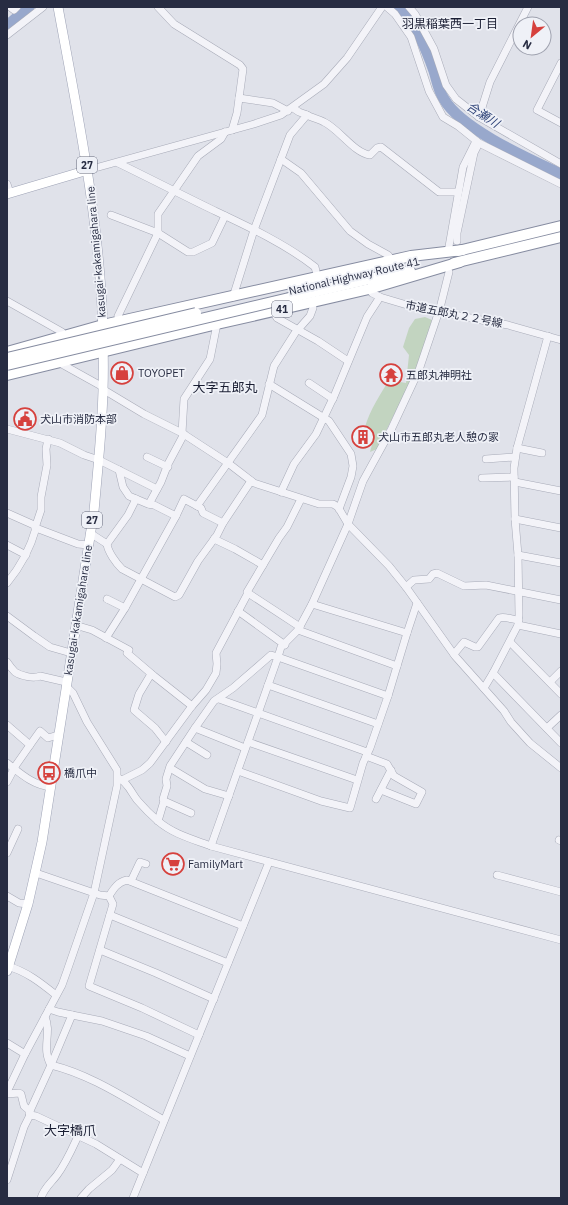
<svg xmlns="http://www.w3.org/2000/svg" width="568" height="1205" font-family="'IBM Plex Sans','Noto Sans JP',sans-serif">
<style>
.green{fill:#c2d4c0}
.lines{fill:none;stroke-linecap:round;stroke-linejoin:round}
.river{stroke:#98a8cc;stroke-width:11}
.minor-tunnel{stroke:#bbbec8;stroke-width:7;stroke-dasharray:7 3.5;stroke-linecap:butt}
.minor-casing{stroke:#a8abb8;stroke-width:8}
.major-casing{stroke:#9ea3b6;stroke-width:10}
.highway-casing{stroke:#868ca1;stroke-width:12}
.minor{stroke:#f3f3f8;stroke-width:7}
.major{stroke:#fff;stroke-width:9}
.highway{stroke:#fff;stroke-width:10}
.highway-bridge-casing{stroke:#868ca1;stroke-width:12;stroke-linecap:butt}
.highway-bridge{stroke:#fff;stroke-width:10}
.labels{text-anchor:middle;stroke-width:3.5;stroke-linejoin:round;paint-order:stroke}
.shield{fill:#eff1f7;stroke:#636778;stroke-width:1}
.shield-label{font-size:10px;font-weight:bold;fill:#272c42}
.street-label{font-size:11px;fill:#272c42;stroke:#eff1f7}
.poi-label{font-size:11px;fill:#272c42;stroke:#eff1f7;text-anchor:start}
.neighbourhood-label{font-size:12px;fill:#1a1e33;stroke:#eff1f7}
.water-label{font-size:12px;font-style:italic;fill:#2f4378;stroke:#eff1f7}
.quarter-label{font-size:13px;fill:#1a1e33;stroke:#eff1f7}
</style>
<rect width="100%" height="100%" fill="#e0e2ea"/>
<path class="green" d="M425 317 432 320 417 368 377 449 370 452 375 434 365 427C370 410 380 395 389 380L406 383 409 355 403 347 409 328 415 319Z"/>
<g class="lines">
<g class="river">
<path d="M399 7C417 28 425 45 434 71 437 80 438 90 444 99 461 129 529 159 561 174"/>
<path d="M7 26 29 7"/>
</g>
<path class="minor-tunnel" d="M314 296 316 273"/>
<g class="minor-casing">
<g id="minor">
<path d="M10 7 14 10 17 7"/>
<path d="M158 7 174 24 240 65 243 69 237 113 232 130"/>
<path d="M387 7 395 14 411 37 429 91 443 117 458 126 479 143 561 184"/>
<path d="M409 7 415 14 434 49 446 85 456 99 479 117 561 164"/>
<path d="M7 35 43 7"/>
<path d="M561 63 537 110 561 123"/>
<path d="M239 98 273 103 288 111"/>
<path d="M307 115C312 118 319 119 324 122 339 129 354 153 370 155L377 148 381 147 439 192H458"/>
<path d="M479 117 490 82 528 7"/>
<path d="M281 159 301 173 350 231 368 244 388 255 392 260"/>
<path d="M118 163C149 178 180 194 211 209 247 226 284 243 315 267L316 271"/>
<path d="M88 170 254 124 281 115 324 84 347 58 382 7"/>
<path d="M7 184 10 193"/>
<path d="M111 215 158 233 188 252H193L212 243 225 216"/>
<path d="M457 241V233L474 153 477 147"/>
<path d="M448 252 463 167 476 141"/>
<path d="M369 289 372 293 380 297 417 308 508 325 561 340"/>
<path d="M233 297 254 230 290 135 307 115 299 112 293 108"/>
<path d="M7 301 62 332 64 337"/>
<path d="M273 311 277 318 318 341 348 361"/>
<path d="M118 316 158 233V214L198 156 221 139 225 132"/>
<path d="M548 336 517 448 514 468 515 519 518 555 519 615 518 625 493 673 561 743"/>
<path d="M58 362 103 387"/>
<path d="M309 383 333 399"/>
<path d="M269 384 329 421 351 454 353 466 351 477 339 509"/>
<path d="M104 390 144 414 182 433 228 463 254 483 319 504H333L338 507 348 524 389 566 406 587 455 656 504 711 511 722 530 743 561 768"/>
<path d="M7 429 60 443 84 455 99 460 157 489"/>
<path d="M182 433 184 399 210 359 217 324"/>
<path d="M517 448 542 453"/>
<path d="M147 457 168 467"/>
<path d="M486 459 515 457"/>
<path d="M119 470 123 487 129 496 148 504 154 505 176 516"/>
<path d="M482 478 514 477"/>
<path d="M515 482 561 491"/>
<path d="M281 492 294 464 316 434 335 394 367 317 380 297"/>
<path d="M149 504 161 482 168 464 184 434"/>
<path d="M197 506 262 415 274 366 295 333 310 316 313 308"/>
<path d="M7 513 34 525 36 528"/>
<path d="M515 519 561 528"/>
<path d="M35 528 41 510V497L47 465 46 449 48 439"/>
<path d="M90 533 107 544C108 552 116 563 122 569L175 597 179 595 198 561 217 535 223 523 251 481"/>
<path d="M214 539 235 549 263 565"/>
<path d="M107 544 128 515 136 499"/>
<path d="M7 545 26 555"/>
<path d="M518 555 561 563"/>
<path d="M7 583C21 566 30 550 36 528L78 544 88 545"/>
<path d="M406 587 414 580 429 579 433 574 437 573 464 586 486 585 561 600"/>
<path d="M248 593 300 627"/>
<path d="M107 599 125 608"/>
<path d="M238 611 285 645"/>
<path d="M7 616 34 636 50 647 71 653"/>
<path d="M75 625 92 630 129 650 127 653 154 676 192 706"/>
<path d="M518 625 561 634"/>
<path d="M298 630 397 666"/>
<path d="M407 633 417 603"/>
<path d="M106 638 125 608 176 516 184 499 201 508 203 513 223 523"/>
<path d="M510 642 561 694"/>
<path d="M454 654 464 642 475 647H478L499 618C506 616 512 620 519 620"/>
<path d="M7 662C9 665 12 669 15 672 21 676 34 679 40 676L66 682"/>
<path d="M151 674 139 694 134 710 155 728 166 742"/>
<path d="M550 682 561 671"/>
<path d="M268 685 378 724"/>
<path d="M484 688 493 673"/>
<path d="M219 699 367 752"/>
<path d="M7 725 30 745 16 765 7 782"/>
<path d="M547 728 561 715"/>
<path d="M186 742 207 755"/>
<path d="M248 742 357 780"/>
<path d="M30 745 40 731 48 738 58 735"/>
<path d="M245 748 195 728 214 701 233 688 271 655 278 657 281 647 298 630 312 604 348 524 363 481 391 430 419 370 440 308 449 272"/>
<path d="M366 756 387 764 394 776 422 792 416 804 381 790"/>
<path d="M7 763C21 774 33 785 51 787"/>
<path d="M170 768 205 789 229 796"/>
<path d="M238 771 321 801 350 808 363 763 370 748 388 696 407 633 312 604"/>
<path d="M118 778C127 781 132 794 138 801 144 808 151 815 158 821 173 834 192 839 211 846L561 940"/>
<path d="M122 780 142 770 150 763 192 706 206 690 216 673 217 664 216 653 248 593 247 592 279 538 287 527 301 499"/>
<path d="M376 799 391 770"/>
<path d="M164 801 191 813"/>
<path d="M158 821 164 801 163 799 167 786 166 779 170 766 195 728"/>
<path d="M559 840 561 841"/>
<path d="M211 846 278 657 388 696"/>
<path d="M7 853 18 829"/>
<path d="M36 873 100 895 109 896"/>
<path d="M497 875 561 892"/>
<path d="M131 881 140 862 146 864"/>
<path d="M7 896 19 903 28 904"/>
<path d="M109 896 113 904 89 986 142 1008 199 1035"/>
<path d="M109 896C114 888 118 882 127 880L243 926"/>
<path d="M110 915 228 963"/>
<path d="M100 950 156 973 214 999"/>
<path d="M7 966C26 971 41 983 56 995"/>
<path d="M49 1009 58 1012 72 1015 51 1065C92 1075 128 1100 164 1120"/>
<path d="M72 1015 102 1021 146 1036 190 1056"/>
<path d="M45 1017C52 1032 41 1049 51 1065L29 1113 30 1115 36 1116 96 1144 143 1173"/>
<path d="M7 1043 25 1054"/>
<path d="M7 1092 25 1054 62 985 67 971 94 893 117 786V770L87 722 73 693 66 686"/>
<path d="M7 1094 19 1093 21 1094 24 1106 30 1111"/>
<path d="M7 1180 24 1127 30 1115"/>
<path d="M41 1198C44 1188 51 1183 57 1175 66 1163 72 1149 78 1136"/>
<path d="M81 1198 89 1189 112 1170 120 1159"/>
<path d="M133 1198 269 862"/>
</g>
</g>
<g class="major-casing">
<g id="major">
<path d="M58 7C78 115 100 222 103 332"/>
<path d="M7 194 88 170"/>
<path d="M7 971 28 904 42 842 94 511C99 456 105 400 103 345"/>
</g>
</g>
<g class="highway-casing">
<g id="highway">
<path d="M458 251 561 226"/>
<path d="M454 263 561 237"/>
<path d="M289 298 370 279 410 271"/>
<path d="M7 352 103 325 411 256 463 250"/>
<path d="M7 375 217 324 369 289 460 262"/>
</g>
</g>
<use href="#minor" class="minor"/>
<use href="#major" class="major"/>
<use href="#highway" class="highway"/>
<g class="highway-bridge-casing">
<g id="highway-bridge">
<path d="M7 358 196 313"/>
<path d="M7 365 289 298"/>
</g>
</g>
<use href="#highway-bridge" class="highway-bridge"/>
</g>
<defs>
<g id="shop-ring" transform="scale(1.15)"><circle r="9.5" fill="#eff1f7" stroke="#d6413d" stroke-width="1.5"/><path d="M-5-2.5h2.3a2.7 3.5 0 0 1 5.4 0H5L5.5 6h-11ZM-1.5-2.5h3a1.5 2.3 0 0 0-3 0Z" fill="#d6413d"/></g>
<g id="temple-ring" transform="scale(1.15)"><circle r="9.5" fill="#eff1f7" stroke="#d6413d" stroke-width="1.5"/><path d="M0-6L5-2H3V0L6.5 2.5H4V6H1.5V3h-3V6H-4V2.5H-6.5L-3 0V-2H-5Z" fill="#d6413d"/></g>
<g id="civic-ring" transform="scale(1.15)"><circle r="9.5" fill="#eff1f7" stroke="#d6413d" stroke-width="1.5"/><path d="M-.6-6.5H3V-4.5H.6V-3L4-1V1h2V6H-6V1h2V-1L-.6-3ZM-1.2 2.5V6h2.4V2.5Z" fill="#d6413d"/></g>
<g id="building-ring" transform="scale(1.15)"><circle r="9.5" fill="#eff1f7" stroke="#d6413d" stroke-width="1.5"/><path d="M-4-6H4V6H1V3H-1V6H-4ZM-2.5-4.3h1.7v1.8h-1.7ZM.8-4.3h1.7v1.8H.8ZM-2.5-1h1.7V.8h-1.7ZM.8-1h1.7V.8H.8Z" fill="#d6413d"/></g>
<g id="bus-ring" transform="scale(1.15)"><circle r="9.5" fill="#eff1f7" stroke="#d6413d" stroke-width="1.5"/><path d="M-5-6H5V4H4V6H2V4H-2V6H-4V4H-5ZM-3.5-4V0h7V-4ZM-3.5 1.2v1.5H-2V1.2ZM2 1.2v1.5H3.5V1.2Z" fill="#d6413d"/></g>
<g id="supermarket-ring" transform="scale(1.15)"><circle r="9.5" fill="#eff1f7" stroke="#d6413d" stroke-width="1.5"/><path d="M-6-5.5h2.5l.6 2H6L4.5 2H-2.5L-4.4-4H-6ZM-1.5 3.2a1.3 1.3 0 1 0 .1 0ZM3 3.2a1.3 1.3 0 1 0 .1 0Z" fill="#d6413d"/></g>
</defs>
<g fill-rule="evenodd">
<use href="#shop-ring" x="122" y="373"/>
<use href="#temple-ring" x="391" y="375"/>
<use href="#civic-ring" x="25" y="419"/>
<use href="#building-ring" x="363" y="437"/>
<use href="#bus-ring" x="49" y="773"/>
<use href="#supermarket-ring" x="173" y="864"/>
</g>
<g class="labels">
<g class="shield">
<rect x="77" y="157" width="20" height="16" rx="3"/>
<rect x="272" y="301" width="20" height="16" rx="3"/>
<rect x="82" y="512" width="20" height="16" rx="3"/>
</g>
<g class="shield-label">
<text x="87" y="169">27</text>
<text x="282" y="313">41</text>
<text x="92" y="524">27</text>
</g>
<g class="street-label">
<text transform="translate(96 252) rotate(-95)" y="4">kasugai-kakamigahara line</text>
<text transform="translate(354 276) rotate(-13)" y="4">National Highway Route 41</text>
<text transform="translate(454 314) rotate(11)" y="4">市道五郎丸２２号線</text>
<text transform="translate(78 610) rotate(-81)" y="4">kasugai-kakamigahara line</text>
</g>
<g class="poi-label">
<text x="138" y="377">TOYOPET</text>
<text x="406" y="379">五郎丸神明社</text>
<text x="40" y="423">犬山市消防本部</text>
<text x="378" y="441">犬山市五郎丸老人憩の家</text>
<text x="64" y="777">橋爪中</text>
<text x="188" y="868">FamilyMart</text>
</g>
<g class="neighbourhood-label">
<text x="450" y="28">羽黒稲葉西一丁目</text>
</g>
<g class="water-label">
<text transform="translate(483 115) rotate(33)" y="4">合瀬川</text>
</g>
<g class="quarter-label">
<text x="225" y="392">大字五郎丸</text>
<text x="70" y="1135">大字橋爪</text>
</g>
</g>
<rect width="568" height="1205" fill="none" stroke="#272c42" stroke-width="16"/>
<g transform="translate(532 36) rotate(209)"><circle r="19" fill="#eff1f7" stroke="#9fa2af"/>
<path d="M0-3L7 15L0 10L-7 15Z" fill="#d6413d"/>
<text y="-6" font-size="11" font-weight="bold" text-anchor="middle" fill="#272c42">N</text>
</g>
</svg>
